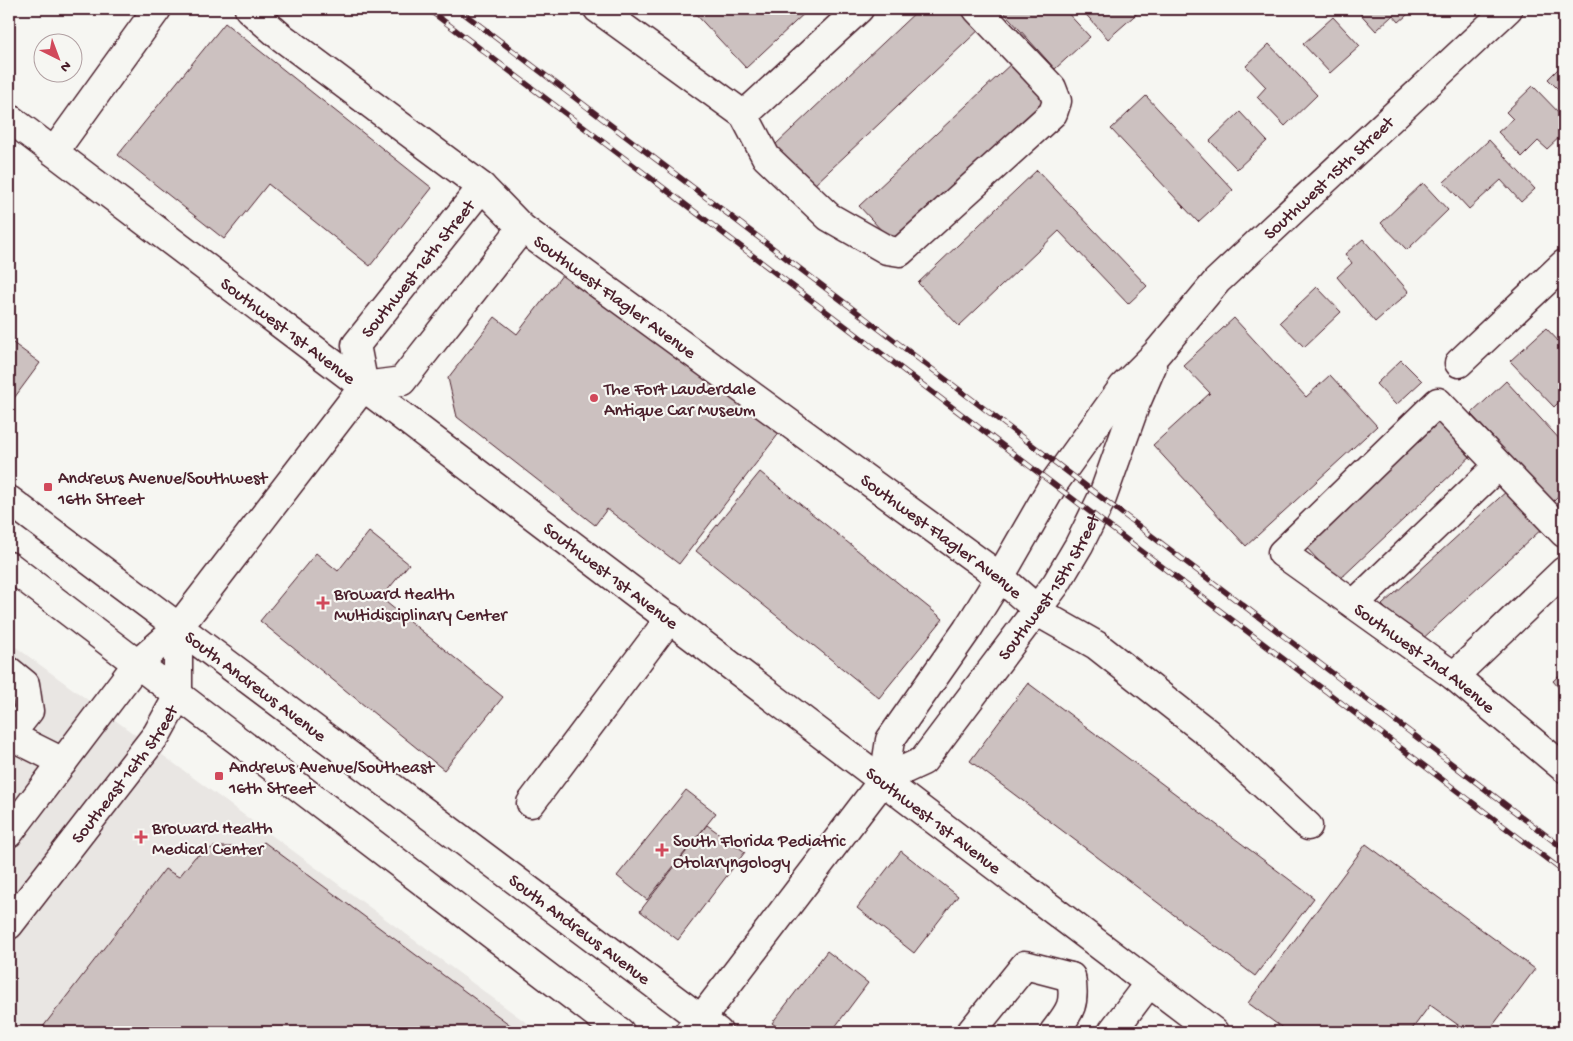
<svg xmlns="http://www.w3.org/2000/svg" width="1573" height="1041" font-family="'Gochi Hand',sans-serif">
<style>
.built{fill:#e9e6e3}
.building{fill:#ccc1c0;stroke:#4a1f2b}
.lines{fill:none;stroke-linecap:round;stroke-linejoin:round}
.minor-casing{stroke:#4a1f2b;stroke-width:31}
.major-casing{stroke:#4a1f2b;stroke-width:31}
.minor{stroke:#f6f6f2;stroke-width:28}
.major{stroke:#f6f6f2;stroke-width:28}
.rail-casing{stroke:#4a1f2b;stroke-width:5.5}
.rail{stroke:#f6f6f2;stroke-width:4;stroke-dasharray:11;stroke-linecap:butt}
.poi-dot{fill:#d1495b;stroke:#f6f6f2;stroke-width:2}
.labels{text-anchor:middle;stroke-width:4.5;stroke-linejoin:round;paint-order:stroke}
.street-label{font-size:18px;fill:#4a1f2b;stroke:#f6f6f2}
.poi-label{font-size:18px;fill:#4a1f2b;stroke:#f6f6f2;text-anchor:start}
</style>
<rect width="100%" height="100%" fill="#f6f6f2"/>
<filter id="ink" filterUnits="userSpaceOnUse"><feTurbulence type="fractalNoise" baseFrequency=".02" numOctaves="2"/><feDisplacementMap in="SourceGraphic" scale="10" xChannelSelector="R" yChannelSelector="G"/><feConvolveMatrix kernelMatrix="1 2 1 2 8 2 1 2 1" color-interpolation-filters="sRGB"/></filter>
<g filter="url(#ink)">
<path class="built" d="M9 642 539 1032H9Z"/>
<g class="building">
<path d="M691 9H809L746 68Z"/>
<path d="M919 9H965L982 27 813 186 775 145Z"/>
<path d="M1001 9H1064L1090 37 1055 69Z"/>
<path d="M1081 9H1142L1108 39Z"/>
<path d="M1356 9H1414L1399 22 1393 15 1376 31Z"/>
<path d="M1333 17 1360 46 1330 73 1303 44Z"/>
<path d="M225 23 432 188 370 266 268 184 224 239 118 155Z"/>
<path d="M1269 44 1317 95 1285 126 1257 97 1266 87 1246 66Z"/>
<path d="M1014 61 1050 99 895 245 859 206Z"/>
<path d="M1564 63V95L1548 79Z"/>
<path d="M1533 86 1564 118V133L1547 149 1538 141 1522 157 1498 132 1513 119 1506 112Z"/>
<path d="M1146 96 1233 190 1198 222 1111 129Z"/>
<path d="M1240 112 1267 141 1237 169 1210 141Z"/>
<path d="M1489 140 1535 189 1521 202 1501 180 1469 209 1444 182Z"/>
<path d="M1037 170 1147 286 1128 304 1059 231 959 326 918 283Z"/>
<path d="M1423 183 1448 210 1407 250 1381 223Z"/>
<path d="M1363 239 1409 292 1375 322 1337 277 1352 263 1345 254Z"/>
<path d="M566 270 780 432 679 564 607 509 595 525 457 417 448 378 495 317 517 334Z"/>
<path d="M1317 287 1341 312 1304 347 1280 322Z"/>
<path d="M1234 318 1306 397 1330 375 1377 426 1246 546 1153 445 1210 393 1183 365Z"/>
<path d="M1546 328 1564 347V397L1554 407 1510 361Z"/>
<path d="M9 340 40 363 9 405Z"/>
<path d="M1401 360 1422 381 1396 405 1376 384Z"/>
<path d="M1506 381 1564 444V491L1553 502 1471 414Z"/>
<path d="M1437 414 1474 453 1338 581 1301 542Z"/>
<path d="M760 472 943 619 879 698 696 551Z"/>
<path d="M1509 489 1544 527 1418 643 1382 605Z"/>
<path d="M369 532 409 564 381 598 503 697 444 770 260 621 316 553 338 571Z"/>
<path d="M1564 671V694L1553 681Z"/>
<path d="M1028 683 1314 898 1255 976 970 761Z"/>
<path d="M686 790 716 813 647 900 617 876Z"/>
<path d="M707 825 745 852 678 940 640 911Z"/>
<path d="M264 842 517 1030 519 1032H39L165 869 179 877 195 857 214 847H234L249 853Z"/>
<path d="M1366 844 1535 969 1488 1032H1468L1430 1005 1410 1032H1288L1248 1003Z"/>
<path d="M901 851 958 896 914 953 857 908Z"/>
<path d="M827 951 868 983 835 1027 842 1032H784L772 1023Z"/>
</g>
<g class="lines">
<g class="minor-casing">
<g id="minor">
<path id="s1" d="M249 9 280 36 482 187 522 228 1000 577 1038 610"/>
<path d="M598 9 744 115 766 157 829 217 887 250 900 252 1053 113 1057 101 1052 88 977 9"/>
<path d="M744 115 859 9"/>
<path id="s2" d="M9 118 1214 1032"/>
<path d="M54 152 157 9"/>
<path d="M1459 363 1564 264"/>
<path id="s3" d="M364 386 356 345 482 187"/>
<path d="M364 386 402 381 522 228"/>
<path id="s4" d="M1564 533 1438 402 1282 553 1454 676 1564 768"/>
<path d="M1354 604 1498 466"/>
<path d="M1036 611 1096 645 1209 734 1308 826"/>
<path d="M9 671 25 684 29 711 10 735"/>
<path d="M1454 676 1564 571"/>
<path d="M9 735 63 762"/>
<path id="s5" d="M884 779 923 761 1056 584 1079 545 1102 498 1136 403 1152 366"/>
<path d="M531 803 670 618"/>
<path d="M9 833 137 664 178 628 364 386"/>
<path id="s6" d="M9 925 157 734 178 696V628"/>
<path id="s7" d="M689 1032 701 1019 884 779 890 740 967 630 1000 577 1054 483 1123 387 1157 353 1217 281 1508 9"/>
<path d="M971 1032 1025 965 1071 977"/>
<path d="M1054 1032C1070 1011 1076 1005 1071 977"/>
<path d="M1112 1032 1149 983"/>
</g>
</g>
<g class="major-casing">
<g id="major">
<path id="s8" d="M9 500 718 1032"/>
<path d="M9 566 620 1032"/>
</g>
</g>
<use href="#minor" class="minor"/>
<use href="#major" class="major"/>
<g class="rail-casing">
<g id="rail">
<path d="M428 9 1564 872"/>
<path d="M458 9 1564 849"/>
</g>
</g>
<use href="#rail" class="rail"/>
</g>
</g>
<g class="poi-dot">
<circle cx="594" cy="398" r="5"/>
<rect x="43" y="482" width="10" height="10" rx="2.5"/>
<path d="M320.5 595.5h5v5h5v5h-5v5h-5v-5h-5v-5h5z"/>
<rect x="214" y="771" width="10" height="10" rx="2.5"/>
<path d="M138.5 829.5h5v5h5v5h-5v5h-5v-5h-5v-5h5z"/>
<path d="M659.5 842.5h5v5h5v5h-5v5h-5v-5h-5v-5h5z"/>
</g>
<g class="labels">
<g class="street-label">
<text dy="6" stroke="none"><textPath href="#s7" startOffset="1076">Southwest 15th Street</textPath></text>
<text dy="6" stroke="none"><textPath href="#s3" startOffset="140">Southwest 16th Street</textPath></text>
<text dy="6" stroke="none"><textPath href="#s1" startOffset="466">Southwest Flagler Avenue</textPath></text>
<text dy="6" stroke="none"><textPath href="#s2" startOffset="351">Southwest 1st Avenue</textPath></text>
<text dy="6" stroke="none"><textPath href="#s1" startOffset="871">Southwest Flagler Avenue</textPath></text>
<text dy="6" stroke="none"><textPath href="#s2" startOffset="756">Southwest 1st Avenue</textPath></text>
<text dy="6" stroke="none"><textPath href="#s5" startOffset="258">Southwest 15th Street</textPath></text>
<text dy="6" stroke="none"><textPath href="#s4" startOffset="576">Southwest 2nd Avenue</textPath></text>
<text dy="6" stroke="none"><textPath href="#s8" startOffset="309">South Andrews Avenue</textPath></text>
<text dy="6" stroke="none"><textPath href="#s6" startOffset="190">Southeast 16th Street</textPath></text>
<text dy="6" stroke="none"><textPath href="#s2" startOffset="1161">Southwest 1st Avenue</textPath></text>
<text dy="6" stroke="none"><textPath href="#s8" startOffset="714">South Andrews Avenue</textPath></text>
</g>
<g class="poi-label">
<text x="604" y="394">The Fort Lauderdale<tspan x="604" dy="21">Antique Car Museum</tspan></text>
<text x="58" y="483">Andrews Avenue/Southwest<tspan x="58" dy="21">16th Street</tspan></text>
<text x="334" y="599">Broward Health<tspan x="334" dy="21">Multidisciplinary Center</tspan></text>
<text x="229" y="772">Andrews Avenue/Southeast<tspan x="229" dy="21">16th Street</tspan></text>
<text x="152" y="833">Broward Health<tspan x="152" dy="21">Medical Center</tspan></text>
<text x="673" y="846">South Florida Pediatric<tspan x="673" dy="21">Otolaryngology</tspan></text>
</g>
</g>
<rect width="1573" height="1041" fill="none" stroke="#f6f6f2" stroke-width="30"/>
<rect x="15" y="15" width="1543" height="1011" fill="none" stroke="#4a1f2b" stroke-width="2" filter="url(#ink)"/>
<g transform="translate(58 58) rotate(138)"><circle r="24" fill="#f6f6f2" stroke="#b1a0a2"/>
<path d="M0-4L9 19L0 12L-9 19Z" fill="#d1495b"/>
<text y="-8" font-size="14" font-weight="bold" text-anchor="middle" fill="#4a1f2b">N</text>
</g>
</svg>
